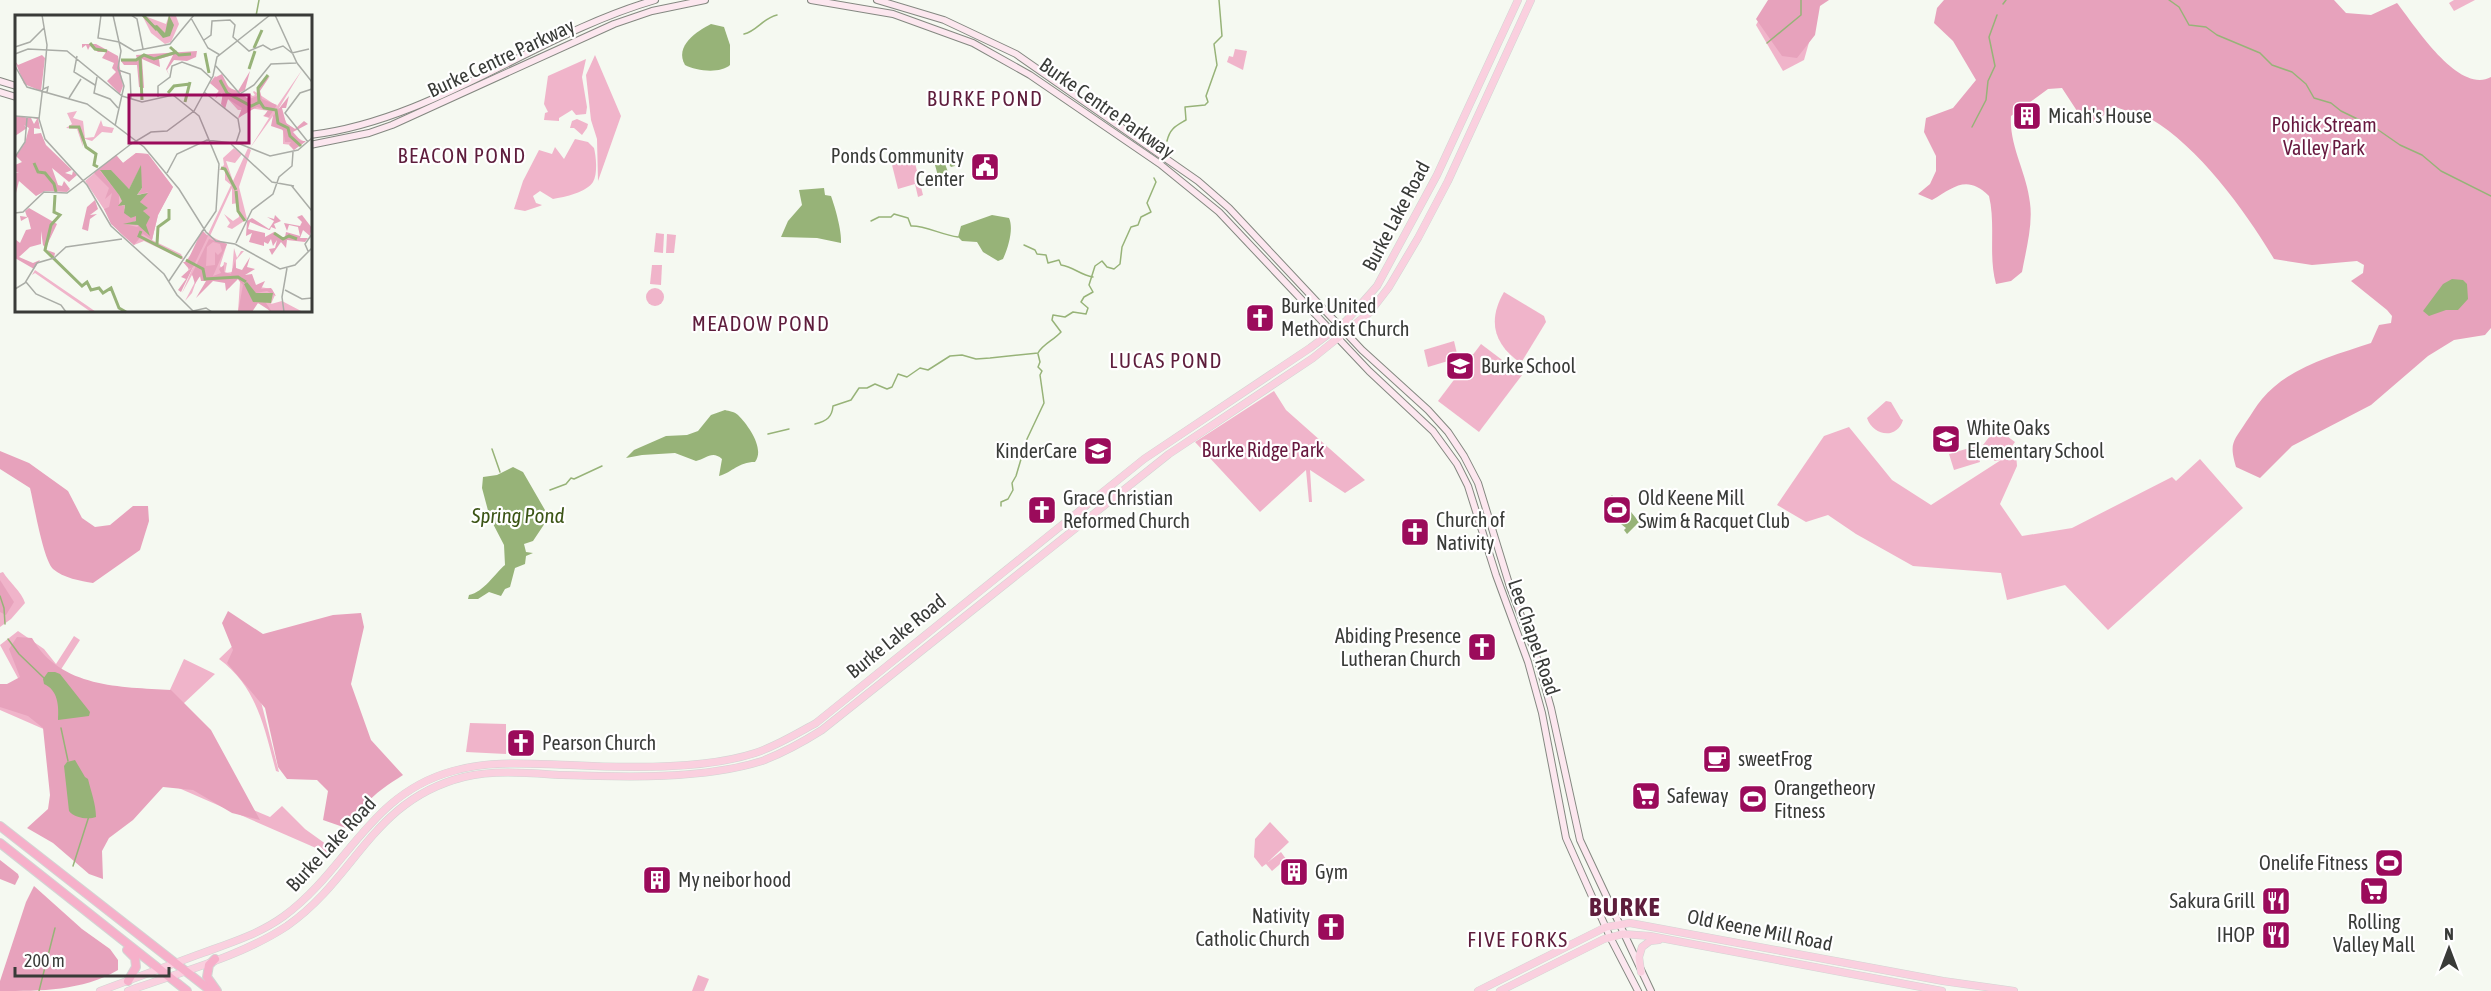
<svg xmlns="http://www.w3.org/2000/svg" width="2491" height="991" font-family="'Asap Condensed',sans-serif">
<style>
.green{fill:#f0b4ca}
.forest{fill:#e7a2bc}
.water{fill:#97b378}
.lines{fill:none;stroke-linecap:round;stroke-linejoin:round}
.stream{stroke:#97b378;stroke-width:1.5}
.secondary-casing{stroke:#848881;stroke-width:8}
.primary-casing{stroke:#d3d4d3;stroke-width:8}
.highway-casing{stroke:#d3d4d3;stroke-width:10}
.secondary{stroke:#fce7ef;stroke-width:6}
.primary{stroke:#fad0df;stroke-width:7}
.highway{stroke:#f6b0ca;stroke-width:8}
.labels{text-anchor:middle;stroke-width:4.5;stroke-linejoin:round;paint-order:stroke}
.street-label{font-size:20px;fill:#393b38;stroke:#fff}
.poi-label{font-size:20px;fill:#393b38;stroke:#fff;text-anchor:start}
.park-label{font-size:20px;fill:#66173e;stroke:#fff}
.neighbourhood-label{font-size:21px;letter-spacing:1.5px;fill:#5e1d3c;stroke:#fff}
.water-label{font-size:21px;font-style:italic;fill:#3c5516;stroke:#fff}
.district-label{font-size:26px;font-weight:bold;letter-spacing:1.5px;fill:#5e1d3c;stroke:#fff}
.inset-river{fill:none;stroke:#97b378;stroke-width:3}
.inset-road{fill:none;stroke:#aaada7;stroke-width:1.5}
.view{fill:#9b0b5b;fill-opacity:0.15;stroke:#9b0b5b;stroke-width:3}
.inset-edge{fill:none;stroke:#393b38;stroke-width:3}
</style>
<rect width="100%" height="100%" fill="#f5f9f1"/>
<g class="green">
<path d="M1770 0H1821L1804 60 1783 71 1756 25Z"/>
<path d="M2454 0H2475L2454 11 2449 3Z"/>
<path d="M1235 49 1247 51 1243 70 1227 62 1229 56 1233 57Z"/>
<path d="M595 55 621 116 598 181 597 139 591 120 586 75Z"/>
<path d="M586 59 582 77 587 107 586 114 576 115 572 110 559 118V121L544 120 545 113 548 112 544 104 548 76Z"/>
<path d="M577 119 588 124 587 128 582 135 574 128H570L572 121Z"/>
<path d="M575 139 588 142 594 148C596 156 598 174 593 182 587 192 565 197 553 199L540 191 533 196 536 203 542 205 540 206 525 211 514 209 523 181 539 150 552 154 555 147 564 159Z"/>
<path d="M913 155 923 195 918 197 915 184 898 189 891 161Z"/>
<path d="M656 233 664 234 663 253 654 252Z"/>
<path d="M667 234 676 235 674 253H666Z"/>
<path d="M652 265H662L661 285 650 284Z"/>
<circle cx="655" cy="297" r="9"/>
<path d="M1504 292 1544 316 1546 322 1521 363C1494 345 1487 321 1504 292Z"/>
<path d="M1454 341 1458 358 1428 367 1424 350Z"/>
<path d="M1481 344 1522 375 1479 432 1438 401Z"/>
<path d="M1274 391 1286 410 1365 480 1345 493 1310 470 1312 502H1309L1306 470 1260 512 1195 442Z"/>
<path d="M1886 401 1891 402 1901 419 1903 420C1897 440 1873 436 1867 418Z"/>
<path d="M1849 427 1892 480 1931 505 2001 460 1995 461 1980 449 1996 428 2015 442 2004 457 2016 453 2017 466 2000 504 2022 536 2072 528 2172 477 2176 481 2200 459 2243 508 2108 630 2065 585 2007 600 2001 573 1913 566 1856 534 1828 515 1806 522 1777 505 1824 436Z"/>
<path d="M1976 446 1980 462 1954 470 1949 454Z"/>
<path d="M3 572C9 582 22 592 25 603L11 619 0 627V573Z"/>
<path d="M18 631 44 649 56 664 74 636 80 640 60 671 84 704 159 714 184 659 215 674 183 704 204 789 270 817 282 806 305 829 330 847 332 855 0 710V701L25 691 0 645Z"/>
<path d="M244 635 279 772 276 771C264 727 257 687 219 659Z"/>
<path d="M470 723 506 724V754L466 752Z"/>
<path d="M1270 822 1289 842 1268 862 1281 852 1286 859 1272 871 1266 864 1262 867 1254 857 1255 839Z"/>
<path d="M698 975 709 979 704 991H692Z"/>
</g>
<g class="forest">
<path d="M1768 0H1829L1820 6 1815 35 1797 58 1782 56 1756 19Z"/>
<path d="M1944 0H2334L2346 13 2371 15 2397 3C2414 24 2458 95 2491 77V328L2485 335 2454 340 2428 356 2371 405 2292 446 2260 478 2236 467C2229 443 2233 442 2246 422 2251 415 2256 406 2262 399 2289 367 2332 356 2371 343L2379 325 2391 323 2392 316 2387 310 2351 281 2363 273 2364 265 2357 261 2312 265 2274 259C2246 212 2199 147 2151 119 2141 113 2128 112 2116 107L2092 123 2079 114 2062 88 2048 89 2011 116C2009 146 2027 173 2030 203 2033 225 2026 250 2022 272L2011 281 1996 284C1988 255 1996 225 1989 196 1967 174 1954 187 1932 200L1918 194 1930 184 1936 171V156L1924 132 1926 118 1953 108 1976 80 1953 41 1934 23 1937 8Z"/>
<path d="M0 451 29 463 68 491 82 518 95 527 110 525 133 506H148L149 521 140 550 93 583C81 581 63 578 53 569 43 559 34 504 30 488L0 469Z"/>
<path d="M0 580 14 602 6 615 0 612Z"/>
<path d="M228 611 263 634 333 615 361 613 364 627 351 684 371 740 403 775C389 784 375 793 364 806 356 816 358 820 346 828L323 820 328 791 317 780 287 779 278 767 265 708 227 663 233 650 222 623Z"/>
<path d="M17 637 32 638C60 688 121 687 171 690L211 730 260 820 232 813 193 790 163 787 133 820 109 838 102 851 103 879 89 874 53 843 27 828 48 809 50 795 43 728 28 716 0 707V684H7L20 677 9 649Z"/>
<path d="M0 860 18 874 19 877 15 885 0 879Z"/>
<path d="M34 886 82 929 110 949 118 960V970C82 991 41 991 0 991V981L26 902Z"/>
</g>
<g class="water">
<path d="M711 24 724 27 730 45V65C720 74 696 71 685 65 674 46 697 31 711 24Z"/>
<path d="M953 159 955 166 951 167 948 163 945 164 951 180 940 183 935 165Z"/>
<path d="M824 188 825 195 831 196C835 207 842 231 841 243L817 238 781 237 788 221 802 205 799 190Z"/>
<path d="M992 215 1009 218C1014 229 1008 248 1003 259L998 261 983 252 977 242 962 241 958 237 961 226Z"/>
<path d="M2452 279 2463 280 2467 284 2468 299 2458 310H2446L2429 316 2423 311 2443 284Z"/>
<path d="M725 410C729 411 735 412 738 415 749 426 765 449 755 462 738 462 733 472 719 476L722 459C712 450 706 459 696 461L675 453 642 455 626 458 634 450 666 436 687 435 698 431 711 415Z"/>
<path d="M513 467 523 472 549 517 533 541 524 544 526 552 533 553 526 556 525 564 515 568 510 587 505 589 501 596 489 592 478 599H468L469 595C484 592 495 573 505 565L504 545 490 518 482 488 483 477 497 475Z"/>
<path d="M1612 495 1622 505 1624 503 1639 522 1627 534 1624 530 1626 528 1611 516 1613 514 1603 503Z"/>
<path d="M48 672H55L60 674 90 712 89 716 58 720C59 706 58 690 44 684L43 679Z"/>
<path d="M75 760 85 777 88 779C91 792 96 804 96 817 89 820 74 818 69 811L64 766 67 762Z"/>
</g>
<g class="lines">
<g class="stream">
<path d="M2169 0 2179 7 2189 25 2206 27 2217 35 2260 53 2272 65 2292 72 2306 84 2314 98 2331 103 2341 111 2374 127 2400 145 2422 155 2441 171 2491 196"/>
<path d="M2003 4 2006 0"/>
<path d="M256 16 259 0"/>
<path d="M744 34C757 31 763 18 777 15"/>
<path d="M1767 43 1801 15V0"/>
<path d="M1972 127 1986 100 1988 81 1995 66 1989 37 1997 15"/>
<path d="M1167 141C1170 128 1176 126 1186 120L1185 107 1205 105 1208 102 1206 96 1217 65 1214 44 1222 36 1219 0"/>
<path d="M871 221 879 217H891L894 214 908 218 911 226C924 225 942 235 958 237"/>
<path d="M1024 245 1035 250 1037 254 1046 255 1048 263 1059 260 1061 265C1074 267 1080 275 1093 277"/>
<path d="M815 424C827 421 832 417 833 406L851 400 859 388H867L875 384 887 389 892 387 898 374 907 377 920 368 928 370 950 356 962 355 976 359 990 358 1038 353C1043 344 1054 340 1061 332L1052 320 1053 315 1065 317 1073 312 1086 314 1088 308 1081 302 1084 297 1093 292 1089 285 1095 266 1102 261 1107 267 1114 269 1120 264 1122 247 1131 227 1138 225 1141 217 1151 212 1147 203 1156 182 1154 178"/>
<path d="M768 434 789 429"/>
<path d="M492 449 500 472"/>
<path d="M550 490 566 484 571 478 574 479 602 466"/>
<path d="M1001 506V502L1008 499 1013 490 1012 483 1016 476 1027 439 1044 403 1040 375 1042 371 1038 367 1040 362 1038 354"/>
<path d="M0 596 4 608 5 624"/>
<path d="M8 639 19 654 44 678"/>
<path d="M61 728 68 761"/>
<path d="M73 866 89 816"/>
<path d="M39 991 55 928"/>
</g>
<g class="secondary-casing">
<g id="secondary">
<path d="M811 0 893 14 973 43 1030 75 1160 164 1219 212 1369 371 1433 431 1457 464 1468 486 1496 575 1528 662 1542 713 1566 838 1610 937 1638 991"/>
<path d="M877 0 944 20 1016 54 1198 181 1229 208 1362 350 1428 410 1448 432 1464 456 1478 483 1510 587 1537 658 1551 708 1580 840 1651 991"/>
<path d="M0 81 16 86"/>
<path d="M0 92 16 97"/>
<path d="M310 135C434 120 537 34 655 0"/>
<path d="M310 145 369 133 392 125 614 24 652 11 705 0"/>
</g>
</g>
<g class="primary-casing">
<g id="primary">
<path d="M1641 972 1639 957 1642 947 1650 941 1659 940"/>
<path d="M100 991C132 979 165 967 197 955 227 944 258 935 284 916 348 869 369 794 453 771 491 760 531 764 570 765 625 768 703 770 755 753 777 746 796 734 816 723L1144 459 1310 348 1346 321 1377 286 1437 175 1518 0"/>
<path d="M128 991C180 972 240 957 287 926 357 877 372 800 464 777 495 770 528 773 559 775 621 777 702 780 762 761 783 753 803 742 822 730L1169 454 1313 358 1369 313 1389 287 1418 238 1448 181 1531 0"/>
<path d="M1478 991 1606 927 1630 923 1943 981 2014 991"/>
<path d="M1500 991 1604 939 1623 934 1650 936 1942 991"/>
</g>
</g>
<g class="highway-casing">
<g id="highway">
<path d="M0 826 211 991"/>
<path d="M0 843 187 991"/>
<path d="M127 950 135 958 136 967 128 981"/>
<path d="M215 959 209 965 207 977 217 991"/>
</g>
</g>
<use href="#secondary" class="secondary"/>
<use href="#primary" class="primary"/>
<use href="#highway" class="highway"/>
</g>
<defs>
<g id="building-square" transform="scale(1.5)"><rect x="-9" y="-9" width="18" height="18" rx="4" fill="#9b0b5b" stroke="#fff"/><path d="M-4-6H4V6H1V3H-1V6H-4ZM-2.5-4.3h1.7v1.8h-1.7ZM.8-4.3h1.7v1.8H.8ZM-2.5-1h1.7V.8h-1.7ZM.8-1h1.7V.8H.8Z" fill="#fff"/></g>
<g id="civic-square" transform="scale(1.5)"><rect x="-9" y="-9" width="18" height="18" rx="4" fill="#9b0b5b" stroke="#fff"/><path d="M-.6-6.5H3V-4.5H.6V-3L4-1V1h2V6H-6V1h2V-1L-.6-3ZM-1.2 2.5V6h2.4V2.5Z" fill="#fff"/></g>
<g id="church-square" transform="scale(1.5)"><rect x="-9" y="-9" width="18" height="18" rx="4" fill="#9b0b5b" stroke="#fff"/><path d="M-1.2-6h2.4v3.5h3.3v2.4h-3.3V6h-2.4V-.1h-3.3v-2.4h3.3Z" fill="#fff"/></g>
<g id="school-square" transform="scale(1.5)"><rect x="-9" y="-9" width="18" height="18" rx="4" fill="#9b0b5b" stroke="#fff"/><path d="M0-5L7-2L0 1L-7-2ZM-4 1L0 2.5L4 1V4Q0 6-4 4Z" fill="#fff"/></g>
<g id="stadium-square" transform="scale(1.5)"><rect x="-9" y="-9" width="18" height="18" rx="4" fill="#9b0b5b" stroke="#fff"/><path d="M0-5a6.5 5 0 1 0 0 10a6.5 5 0 1 0 0-10ZM-3.5-1.8h7v3.6h-7Z" fill="#fff"/></g>
<g id="cafe-square" transform="scale(1.5)"><rect x="-9" y="-9" width="18" height="18" rx="4" fill="#9b0b5b" stroke="#fff"/><path d="M-5.5-4.5H6V0H3Q3 3.5 0 3.5H-2.5Q-5.5 3.5-5.5 0ZM3-3.2v2h1.7v-2ZM-6 4.5H4V6H-6Z" fill="#fff"/></g>
<g id="supermarket-square" transform="scale(1.5)"><rect x="-9" y="-9" width="18" height="18" rx="4" fill="#9b0b5b" stroke="#fff"/><path d="M-6-5.5h2.5l.6 2H6L4.5 2H-2.5L-4.4-4H-6ZM-1.5 3.2a1.3 1.3 0 1 0 .1 0ZM3 3.2a1.3 1.3 0 1 0 .1 0Z" fill="#fff"/></g>
<g id="restaurant-square" transform="scale(1.5)"><rect x="-9" y="-9" width="18" height="18" rx="4" fill="#9b0b5b" stroke="#fff"/><path d="M-5-6h1v4h1v-4h1v4h1v-4h1v5L-1.5 .5V6h-2V.5L-5-1ZM5-6V6H3V1.5H1.5Q1.5-4 5-6Z" fill="#fff"/></g>
</defs>
<g fill-rule="evenodd">
<use href="#building-square" x="2027" y="116"/>
<use href="#civic-square" x="985" y="167"/>
<use href="#church-square" x="1260" y="318"/>
<use href="#school-square" x="1460" y="366"/>
<use href="#school-square" x="1946" y="439"/>
<use href="#school-square" x="1098" y="451"/>
<use href="#church-square" x="1042" y="510"/>
<use href="#stadium-square" x="1617" y="510"/>
<use href="#church-square" x="1415" y="532"/>
<use href="#church-square" x="1482" y="647"/>
<use href="#church-square" x="521" y="743"/>
<use href="#cafe-square" x="1717" y="759"/>
<use href="#supermarket-square" x="1646" y="796"/>
<use href="#stadium-square" x="1753" y="799"/>
<use href="#stadium-square" x="2389" y="863"/>
<use href="#building-square" x="1294" y="872"/>
<use href="#building-square" x="657" y="880"/>
<use href="#supermarket-square" x="2374" y="891"/>
<use href="#restaurant-square" x="2276" y="901"/>
<use href="#church-square" x="1331" y="927"/>
<use href="#restaurant-square" x="2276" y="935"/>
</g>
<g class="labels">
<g class="street-label">
<text transform="translate(501 58) rotate(-25)" y="7">Burke Centre Parkway</text>
<text transform="translate(1107 108) rotate(35)" y="7">Burke Centre Parkway</text>
<text transform="translate(1396 216) rotate(-62)" y="7">Burke Lake Road</text>
<text transform="translate(896 636) rotate(-39)" y="7">Burke Lake Road</text>
<text transform="translate(1534 637) rotate(71)" y="7">Lee Chapel Road</text>
<text transform="translate(331 844) rotate(-47)" y="7">Burke Lake Road</text>
<text transform="translate(1760 930) rotate(11)" y="7">Old Keene Mill Road</text>
</g>
<g class="poi-label">
<text x="2048" y="123">Micah's House</text>
<text x="964" y="163" text-anchor="end">Ponds Community<tspan x="964" dy="23">Center</tspan></text>
<text x="1281" y="313">Burke United<tspan x="1281" dy="23">Methodist Church</tspan></text>
<text x="1481" y="373">Burke School</text>
<text x="1967" y="435">White Oaks<tspan x="1967" dy="23">Elementary School</tspan></text>
<text x="1077" y="458" text-anchor="end">KinderCare</text>
<text x="1063" y="505">Grace Christian<tspan x="1063" dy="23">Reformed Church</tspan></text>
<text x="1638" y="505">Old Keene Mill<tspan x="1638" dy="23">Swim &amp; Racquet Club</tspan></text>
<text x="1436" y="527">Church of<tspan x="1436" dy="23">Nativity</tspan></text>
<text x="1461" y="643" text-anchor="end">Abiding Presence<tspan x="1461" dy="23">Lutheran Church</tspan></text>
<text x="542" y="750">Pearson Church</text>
<text x="1738" y="766">sweetFrog</text>
<text x="1774" y="795">Orangetheory<tspan x="1774" dy="23">Fitness</tspan></text>
<text x="1667" y="803">Safeway</text>
<text x="2368" y="870" text-anchor="end">Onelife Fitness</text>
<text x="1315" y="879">Gym</text>
<text x="678" y="887">My neibor hood</text>
<text x="2255" y="908" text-anchor="end">Sakura Grill</text>
<text x="1310" y="923" text-anchor="end">Nativity<tspan x="1310" dy="23">Catholic Church</tspan></text>
<text x="2374" y="929" text-anchor="middle">Rolling<tspan x="2374" dy="23">Valley Mall</tspan></text>
<text x="2255" y="942" text-anchor="end">IHOP</text>
</g>
<g class="park-label">
<text x="2324" y="132">Pohick Stream<tspan x="2324" dy="23">Valley Park</tspan></text>
<text x="1263" y="457">Burke Ridge Park</text>
</g>
<g class="neighbourhood-label">
<text x="985" y="106">BURKE POND</text>
<text x="462" y="163">BEACON POND</text>
<text x="761" y="331">MEADOW POND</text>
<text x="1166" y="368">LUCAS POND</text>
<text x="1518" y="947">FIVE FORKS</text>
</g>
<g class="water-label">
<text x="518" y="523">Spring Pond</text>
</g>
<g class="district-label">
<text x="1625" y="916">BURKE</text>
</g>
</g>
<g transform="translate(15 15)">
<rect width="297" height="297" fill="#f5f9f1"/>
<path d="M127 0 151 9 154 0 161 1 164 9 156 27 150 29 136 18ZM287 55 264 93 272 109 280 114 276 119 290 127 278 135 277 130 268 129V116L258 101 235 133 254 103 248 101 254 96 235 93 223 104 229 95H223L213 84 208 88 207 77 200 84 204 75 195 68 200 61 226 81 232 84 236 81 232 78 238 81 240 80 238 77 239 76 262 91ZM62 96 58 103 68 106 70 123 79 122 86 105 88 111 99 113 97 118 87 117 77 126 67 123 68 132 62 114 51 113 57 109 52 98ZM219 133 227 139 220 148 211 146 218 166 233 133 236 135 224 172 232 204 217 214 212 212 215 208 209 199 218 206 224 202 223 188 217 189V173L195 221 212 229 205 251 208 254 209 247 212 248 210 258 217 257 219 233 222 243 226 236H229L221 245V253L239 271 257 274 260 280 256 289 267 286 288 297H255L249 289 241 288 237 297H223L225 267 222 263 214 273 213 268 187 260 182 264 177 278 170 286 181 265 177 260 167 278 178 252 173 255 174 250 169 248 193 219 216 170 210 165V155H204L209 150 208 143ZM121 138 133 139 158 172 143 200 137 225 166 239 169 245 129 226 119 230 105 218 70 166 101 140 108 148ZM124 155 127 173 122 210 106 189ZM20 255 74 292 81 297H76L20 258 17 260Z" fill="#f0b4ca" fill-rule="evenodd"/>
<path d="M67 29H81L103 41 108 71 105 79 92 66 101 57 97 53 99 48 87 43 91 37H83L75 31 73 35 71 30 67 33ZM182 36 181 42 172 46 159 45 152 55 154 60 151 54 158 40 144 44 145 52 127 44 129 73 124 72 122 50H109L106 46 122 44 121 40ZM27 40 30 43 26 76 9 69 0 46 3 50ZM235 56 230 75 224 78 234 84 242 81 243 71 255 61 245 76 247 84 262 90 254 102 249 101 253 95 242 92 223 103 227 93 213 84 210 94 206 89 208 78 199 81 204 76 195 68 199 63 207 59 214 73 223 76ZM274 81 271 93H267L271 108 280 114 289 106 293 109 278 117 286 126H291L279 135 274 130 276 127H270L268 115 256 111 258 101ZM0 101 16 103 19 109 22 104 18 103H23L25 114 19 113V119L26 118 31 130 57 155 50 158 57 160 58 156 62 160 54 167 37 153 43 170 47 171 49 166 55 174 52 177 30 176 21 181 4 166 0 182V158L4 157H0V150L7 147 1 141 10 128 14 113 9 110 12 113 0 121ZM121 138 133 139 158 172 143 200 137 225 128 219 119 230 96 209 89 194 94 192 97 178 90 184 94 173 79 158 101 140 108 148ZM125 153 127 173 122 180 133 177 125 187 133 193 128 196 134 204 122 212 110 209 121 206V200L116 203 109 197 110 190 104 191V180L85 156 96 155 114 174ZM80 185 83 194 75 200 82 199 75 204 73 216 67 214 72 192ZM14 193 42 209 32 230V235L40 238 39 243 28 230 26 216V229L15 232 4 242 18 248 25 245 19 254 0 243V224L5 228 11 215 16 214 13 202 6 206 5 201 12 202 10 196ZM260 200 266 206 259 209 261 214 256 212 255 215H254L235 207 233 214 250 218V222L259 217 266 222H270L271 217 285 221 283 212 274 210 272 216 269 208 285 211 287 207 282 202 287 200 297 213 295 221 288 215 285 223H293L290 227 272 225 271 233 266 227 257 240 254 234 260 233 262 225 258 231 256 224 253 229 249 227V231L234 227 237 218 231 221 232 206 237 203 254 214 259 206 252 202 259 204ZM187 215 193 221 166 277 163 275 171 264 166 262 177 252 174 254 168 247H172ZM194 224 212 229 198 261 206 258 204 254 209 250V257L216 259 220 246 221 253 227 255 235 242 232 252 240 254 230 260 237 259 241 270 250 266 246 274 256 273 261 281 252 276 241 278 226 262 220 263H224L231 270 238 286 249 285 257 297 243 288 237 297H223L228 270 223 264 211 276 210 268 198 266 181 283 191 266H186L185 261 180 269 177 259ZM198 227 205 229 207 236 203 240 200 237V250L191 251 192 232Z" fill="#e7a2bc" fill-rule="evenodd"/>
<path d="M154 0 159 10 155 21 148 23 138 11 142 10 150 18ZM126 150 127 173 122 180 133 178 125 187 133 193 128 196 135 202 131 210 135 221 123 210 108 209 121 206V201L116 203 109 198 110 190 103 191 107 186 104 180 85 155H96L114 174ZM232 267 241 278H258L256 288 238 287 229 269Z" fill="#97b378"/>
<path class="inset-river" d="M128 0 142 15M75 28 80 34 92 36M155 32 164 40 176 39M239 33 247 15M190 38 194 58M125 42 127 85M106 45H121L129 40 139 44 162 37M234 54 240 36M205 65 212 78 236 91 245 87 249 93 261 95 263 108 273 113 275 121 286 131M153 78 159 71 175 69M170 87 175 67M244 87 243 73 253 60M54 112H64L71 132 81 139 79 150 83 152M19 148 23 157 30 158 39 169 41 177M206 153 210 154 221 175M221 176 223 196 230 206M40 180 39 197 45 200 36 210 30 235 67 271 72 267 76 275 84 273 88 278 96 273 104 293 111 297M126 216 124 221 167 243M259 218 268 224 274 221 282 224M142 229 143 212 154 204V194M171 245 188 254 190 264 223 262 231 267"/>
<path class="inset-road" d="M27 0 32 30 28 75M86 0 83 23 104 27M98 0 106 36 103 53 109 71 100 111M116 0 122 4 128 34M260 0 282 48 297 67M176 3 193 33 205 40M189 25 196 20 197 6 215 5 220 10 218 22 234 36 248 30 256 35 268 31 277 38 294 34M104 27 119 36 155 29 179 0M0 32 15 27 29 13M0 39 13 34 52 36 107 81 127 87 158 80 184 101 204 149 201 196 154 266M62 41 59 57 80 70M200 50 225 79 239 70 256 49 281 48M0 51 12 72 72 89 129 132 164 174 191 217 201 226 220 229 265 254 280 250 297 233M103 55 115 59 116 83M82 62 79 78 95 84 103 93M27 77H32L33 72 28 74 27 76V79L26 87 24 104 30 124 72 170 96 211 149 259 162 280 179 297M189 77 223 104 225 116 221 128M143 82V71L155 62 157 51 167 47 186 54 197 64M54 83 66 64M0 101 24 103M293 127 270 98 285 78 297 74M216 129 257 167 279 171M0 142 10 127 12 103M152 158 162 139 192 125 225 129 255 141 283 135 297 123M276 170 297 196M0 198 8 197 29 177 52 178 116 129 136 117 152 116 179 96 198 61 202 42 255 0M221 228 237 195 258 179 264 162 277 151 278 137M293 236 290 229 297 219M11 267 21 279 46 290 51 297M0 274 10 268 22 248 39 243 51 232 107 224M270 275 287 284 297 283M178 296 191 293 197 297M269 297 267 282 272 253"/>
<path class="view" d="M114 80H234V128H114Z"/>
<rect width="297" height="297" class="inset-edge"/>
</g>
<g transform="translate(2449 949)" stroke="#ffffff" stroke-width="4.5" paint-order="stroke">
<path d="M0-4.5L10 22L0 15L-10 22Z" fill="#393b38"/>
<text y="-9" font-size="16" font-weight="bold" text-anchor="middle" fill="#393b38">N</text>
</g>
<path d="M15 967v9h154v-9" fill="none" stroke="#393b38" stroke-width="3"/>
<text x="24" y="967" font-size="18" fill="#393b38" stroke="#ffffff" stroke-width="4.5" paint-order="stroke">200 m</text>
</svg>
